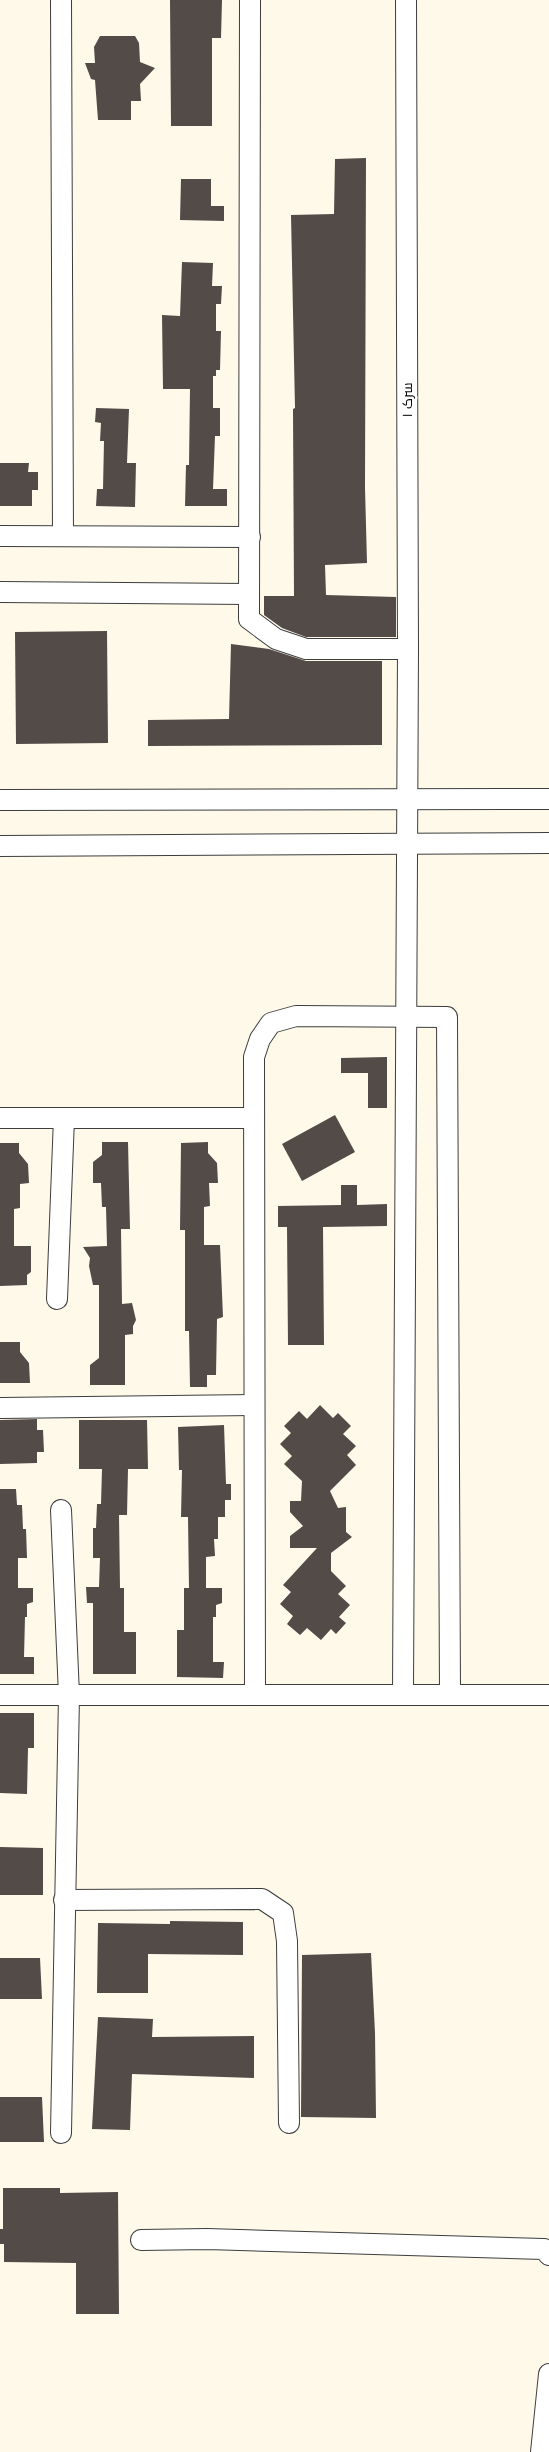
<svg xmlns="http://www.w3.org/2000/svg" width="549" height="2452" font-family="'Libre Baskerville',Cairo,serif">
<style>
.building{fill:#524b48}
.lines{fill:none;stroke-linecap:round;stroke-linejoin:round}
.minor-casing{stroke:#3d3d3d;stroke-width:22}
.minor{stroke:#fff;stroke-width:20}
.labels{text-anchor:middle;stroke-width:5;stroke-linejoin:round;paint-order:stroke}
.street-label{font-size:14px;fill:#0a0a0a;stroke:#fff}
</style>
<rect width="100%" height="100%" fill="#fef9e9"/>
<g class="building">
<path d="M170 0H222L221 38H212V126H171Z"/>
<path d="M100 36H135L139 43 140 62 155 68 140 84 141 101H131V120H98L95 80 91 79 85 63H95L94 47Z"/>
<path d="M366 158 365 488 367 563 325 565 326 595 396 597V637H306L282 628 264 615V596H294L293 409 295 408 291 215 334 214 335 159Z"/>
<path d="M181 179H211V206H224V221L180 220Z"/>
<path d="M182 262 213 263 212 286H222L221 304H216V331H221L220 370H216V376H213V408H220V436H215L213 489H227V506H185L186 465H189L190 389H163L162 315 180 316Z"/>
<path d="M96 408 129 409 127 463H136L135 507 96 506 97 489H103L104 441H100L101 423 95 422Z"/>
<path d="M0 463H29L28 472H38V490H32V506H0Z"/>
<path d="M107 631 108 743 16 744 15 632Z"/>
<path d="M231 644 269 649 306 661H382V745L148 746V720L229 719Z"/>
<path d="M387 1057V1108H368V1073H341V1058Z"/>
<path d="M335 1115 355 1152 302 1181 282 1144Z"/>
<path d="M102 1142H128L130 1229H121L122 1304 132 1303 136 1320 133 1326V1334L125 1335V1385H90V1365L99 1358V1285H93L89 1266 90 1258 83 1247 107 1246 106 1207H102L101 1183H93V1162L102 1155Z"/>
<path d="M208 1142V1153L217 1163 218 1183H209L210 1206 204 1207V1245H220L223 1317 217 1319 216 1375H207V1387H190L189 1331H185V1230H180L181 1143Z"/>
<path d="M0 1143H19V1153L28 1164 29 1183 20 1184V1208L14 1209V1246H31V1272L27 1275V1285L0 1286Z"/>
<path d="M341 1185H357V1205L387 1204V1226L323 1227 324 1345H288L287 1227H278V1206L341 1205Z"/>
<path d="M0 1342H20V1352L29 1363 30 1383H0Z"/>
<path d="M320 1405 333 1418 338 1413 351 1426 343 1434 356 1446 347 1455 356 1465 330 1491 338 1508 346 1507V1532L352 1537 331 1553V1571L346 1586 338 1594 350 1605 339 1617 346 1623 336 1634 331 1629 321 1640 307 1628 300 1635 287 1624 293 1616 280 1604 291 1592 283 1585 317 1548H290V1536L303 1526 290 1512V1501H301L302 1481 284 1464 292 1456 280 1444 291 1433 284 1426 299 1411 307 1419Z"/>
<path d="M37 1419V1430H43L44 1452H37V1463L0 1464V1420Z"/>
<path d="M79 1420H147L148 1469H128L127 1515H119L120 1588H124V1632H136V1674H93V1603H87L86 1587H99L100 1558H93V1528H96L97 1504H101L102 1469H79Z"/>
<path d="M224 1425 226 1484H231V1500H225V1517H218V1539H214L215 1556 206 1557V1588H222V1603L216 1605V1617H213V1662H224L223 1678 177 1677V1630H184V1588H189L188 1517H181L182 1470H179L178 1427Z"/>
<path d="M0 1489H16L17 1505H22L23 1529H26L27 1558H18V1588H33V1602L27 1604V1617H25L24 1657H34V1674H0Z"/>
<path d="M0 1713H34V1748H28L27 1794 0 1793Z"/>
<path d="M0 1847 43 1848V1895H0Z"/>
<path d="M170 1921 243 1922V1955L148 1954V1993H97L98 1923 170 1924Z"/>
<path d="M371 1953 375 2033 376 2118 301 2117 302 1955Z"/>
<path d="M0 1958H40L42 1999H0Z"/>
<path d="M98 2017 153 2019 152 2037 254 2036V2078L132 2074 130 2130 92 2129Z"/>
<path d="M0 2097H42L44 2142H0Z"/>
<path d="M3 2188H60V2193L118 2192 119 2314H76V2263L4 2262V2244H0V2229H3Z"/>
</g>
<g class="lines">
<g class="minor-casing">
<g id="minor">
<path d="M61 0 63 536"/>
<path d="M250 0 249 619 276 639 306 649H408"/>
<path d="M0 536 250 537"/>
<path d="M0 592 249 594"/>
<path d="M0 800 549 799"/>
<path d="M0 846 549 843"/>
<path d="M0 1118H252"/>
<path d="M57 1299 64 1118"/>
<path d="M0 1408 254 1405"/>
<path d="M61 1510 69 1695 61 2133"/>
<path d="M403 1694 408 649 406 0"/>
<path d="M0 1695H549"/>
<path d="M255 1695 254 1057 260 1039 271 1023 296 1016 447 1017 450 1694"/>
<path d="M64 1900 262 1899 283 1913 287 1941 289 2123"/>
<path d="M141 2240 207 2239 544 2249 549 2255"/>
<path d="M541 2452 549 2374"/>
</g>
</g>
<use href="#minor" class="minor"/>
</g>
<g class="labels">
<g class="street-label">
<text transform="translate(407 400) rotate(-90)" y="5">سرک ۱</text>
</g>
</g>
</svg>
